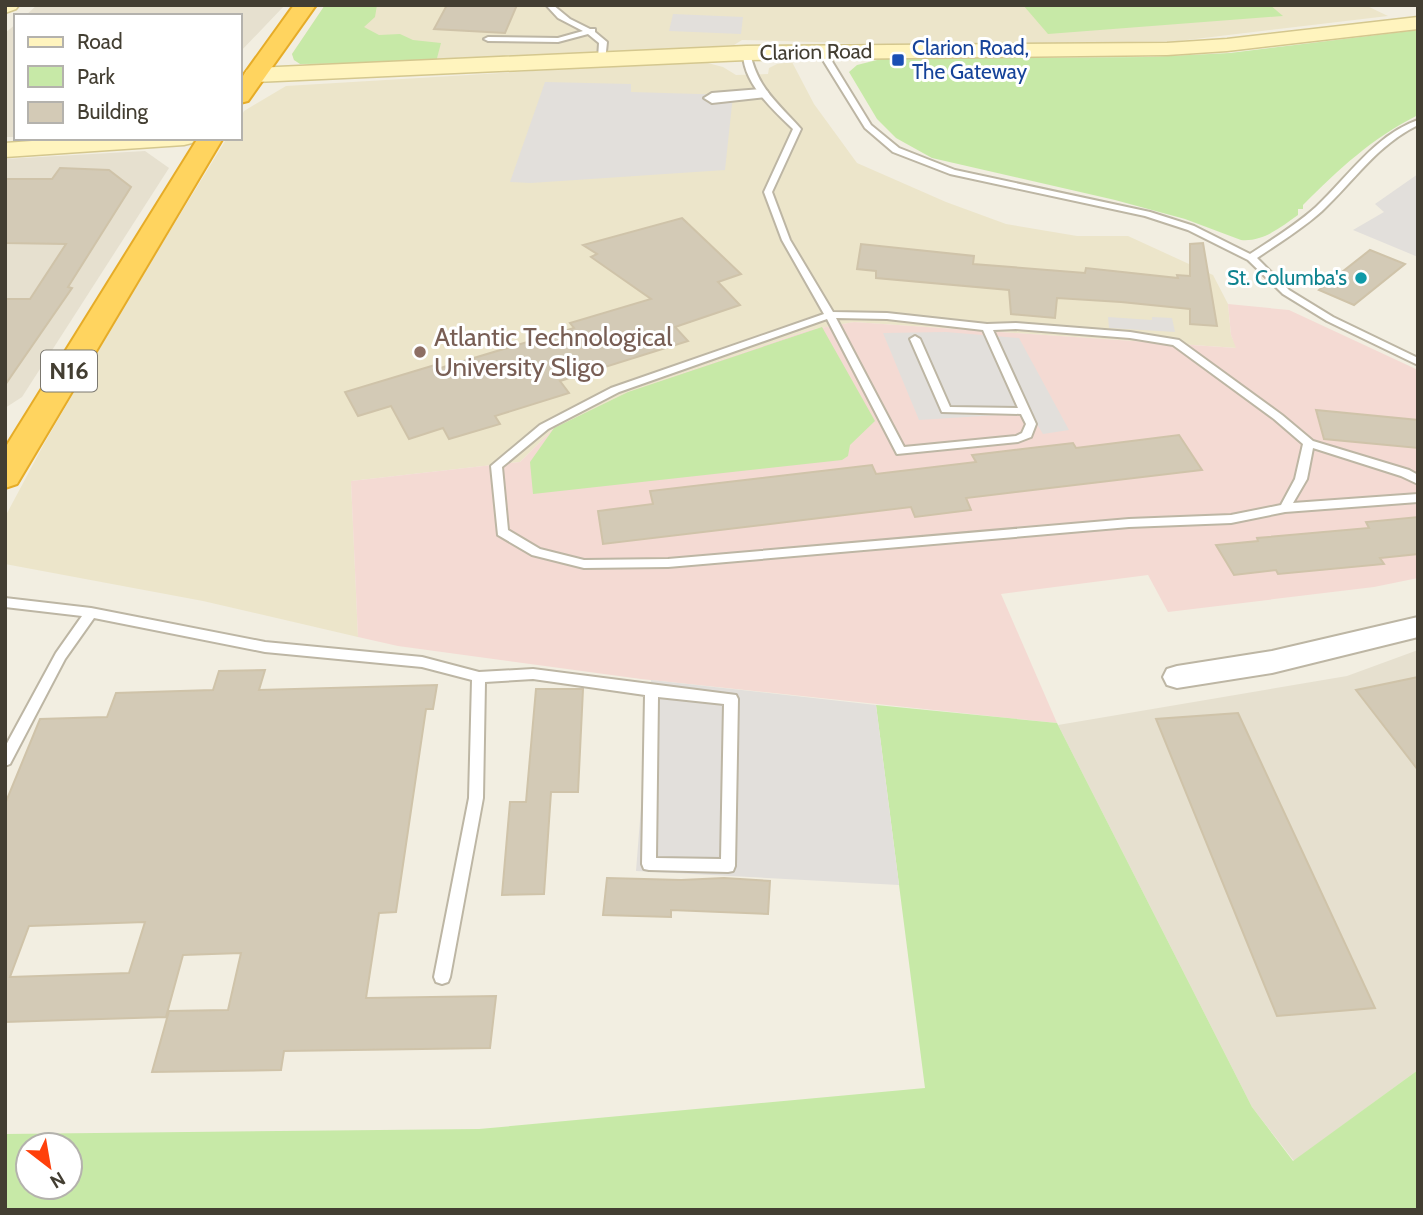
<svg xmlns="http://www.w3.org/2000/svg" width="1423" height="1215" font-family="Cabin,sans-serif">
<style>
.residential{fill:#e6e0cf}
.education{fill:#ece5ca}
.medical{fill:#f4dad3}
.green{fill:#c7e9a7;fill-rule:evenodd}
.parking{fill:#e2dfdb}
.building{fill:#d3cab6;stroke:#cfc3a9;stroke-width:2;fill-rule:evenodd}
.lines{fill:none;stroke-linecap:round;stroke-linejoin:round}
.lane-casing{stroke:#bdb6a4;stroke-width:4}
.street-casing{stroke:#bdb6a4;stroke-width:4}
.secondary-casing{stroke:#d4c78e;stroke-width:3}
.highway-casing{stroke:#e6ac28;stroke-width:4}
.lane{fill:#fff;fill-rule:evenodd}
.street{fill:#fff;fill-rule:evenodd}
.secondary{fill:#fff4be;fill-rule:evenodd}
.highway{fill:#ffd45f;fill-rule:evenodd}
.transit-dot{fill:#1a4fb4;stroke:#fff;stroke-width:2.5}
.culture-dot{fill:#0f9aa8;stroke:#fff;stroke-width:2.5}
.education-dot{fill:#8d6e63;stroke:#fff;stroke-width:2.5}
.labels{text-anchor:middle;stroke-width:6;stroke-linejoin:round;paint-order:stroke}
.far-transit-label{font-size:21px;fill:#164399;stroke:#fff;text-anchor:start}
.far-street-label{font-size:21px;fill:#433e32;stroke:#fff}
.far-culture-label{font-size:21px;fill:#0d838f;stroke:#fff;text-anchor:end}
.shield{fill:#fff;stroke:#7b7870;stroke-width:2}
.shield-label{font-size:24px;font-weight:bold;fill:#433e32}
.education-label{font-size:26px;fill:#785e54;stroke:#fff;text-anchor:start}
</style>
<rect width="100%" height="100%" fill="#f2eee1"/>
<g class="residential">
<path d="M37 5H285L240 52V16H25Z"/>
<path d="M16 24V137H5V33Z"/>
<path d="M145 151 169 168 22 397 5 408V159Z"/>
<path d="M1418 650V1070L1294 1161 1252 1107 1058 725 1347 676Z"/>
</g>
<g class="education">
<path d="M325 5H1365L1388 16 1170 42 922 45 742 40 734 45 485 59 315 65 294 60 292 54Z"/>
<path d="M700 61 723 67 736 75 768 74 769 68 777 64 792 62 814 104 857 163 946 202 1006 224 1077 236H1128L1213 275 1228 304 1231 335 1237 348 854 322 809 330 628 392 554 428 520 462 351 481 358 637 203 601 5 564V517L45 442 130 296 227 138H240V119L244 111 286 86Z"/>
</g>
<path class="medical" d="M1228 304 1289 310 1418 370V578L1374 587 1168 612 1148 575 1001 594 1057 723 641 679 398 646 358 637 351 481 520 462 554 428 628 392 809 330 854 322 1236 348 1231 335Z"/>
<g class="green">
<path d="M325 5H377L375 17 364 27 379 35 400 34 413 40 441 43 436 62 300 64 294 60 292 54Z"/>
<path d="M1023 5H1270L1283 16 1048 34Z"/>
<path d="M1418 30V115C1372 138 1339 169 1303 205V209H1298V215C1281 227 1263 242 1241 240L1185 219 1115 200 932 158 896 138 877 119 849 72 857 65 881 59 1149 57 1230 53Z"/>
<path d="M822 327 875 421 850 445 848 456 842 460 533 494 530 462 554 428 628 392Z"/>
<path d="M876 705 1057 723 1252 1107 1293 1161 1418 1070V1210H5V1134L479 1129 925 1088ZM28 1145H70V1187H28Z"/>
</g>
<g class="parking">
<path d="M673 14 743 17 741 34 669 31Z"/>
<path d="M545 82 631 84V92L733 95 725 170 531 183 510 182Z"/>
<path d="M1418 174V257L1353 230 1384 212 1375 204Z"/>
<path d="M1108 317 1152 320V317L1172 318 1175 332 1109 328Z"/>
<path d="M946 332 1019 338 1069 430 1043 434 1030 413 919 420 883 333Z"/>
<path d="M651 680 876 705 899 885 636 871Z"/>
</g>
<g class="building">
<path d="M447 5H517L505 33 434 29Z"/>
<path d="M60 168 109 170 131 187 68 287 72 288 5 385V299H30L66 244 5 243V179H52Z"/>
<path d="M682 218 741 274 718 282 740 305 675 327 688 341 560 381 569 393 495 416 500 424 449 439 443 428 409 439 391 406 358 416 345 392 435 365 437 369 574 328 570 323 651 299 591 257 597 254 583 245Z"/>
<path d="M1203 243 1217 326 1190 324V309L1121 302 1057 298 1055 318 1011 314 1009 290 876 278V271L857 269 861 244 974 256 973 264 1085 273 1086 268 1178 278 1177 275 1190 276V244Z"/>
<path d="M1370 250 1405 264 1354 305 1319 290Z"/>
<path d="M1316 410 1418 420V448L1324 439Z"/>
<path d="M1179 435 1202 470 966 498 971 510 915 517 911 507 603 544 598 511 653 504 650 491 872 465 876 474 976 462 972 455 1073 443 1076 448Z"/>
<path d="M1418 517V554L1380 558 1384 564 1278 574 1276 570 1234 575 1216 545 1258 541 1257 538 1369 528 1366 522Z"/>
<path d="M265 670 259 690 437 685 433 709H426L396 912 379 913 366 998 496 996 490 1048 284 1051 281 1070 152 1072 169 1011 228 1010 241 953 183 955 166 1017 5 1022V804L40 719 107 717 116 693 213 690 219 671ZM145 922 129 973 10 977 29 926Z"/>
<path d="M1418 677V770L1356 690Z"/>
<path d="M536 689H583L578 792H551L544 894 502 895 510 802H526Z"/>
<path d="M1238 713 1375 1008 1277 1016 1156 719Z"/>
<path d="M607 878 681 880 724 878 770 881 768 914 671 910V917L603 915Z"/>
</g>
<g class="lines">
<g class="lane-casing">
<g id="lane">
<path d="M546 5H553L570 19 590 29H595V32L607 42 605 61 598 59 599 43 588 34 558 42 488 41 484 39 488 37 558 38 583 31 558 18Z"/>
<path d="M819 50H825L871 125 899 148 955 170 1150 212 1194 226 1250 254C1273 239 1296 225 1316 207 1349 176 1374 136 1418 120V125C1377 145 1354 181 1322 211 1302 229 1279 243 1257 258L1289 290 1333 317 1418 358V365L1327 321 1283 294 1248 260 1188 230 1145 216 950 174 893 152 865 128 818 52Z"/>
<path d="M743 51 750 53C758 89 778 103 801 129L772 192 790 240 833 312 887 313 987 324 1016 323 1130 332 1179 340 1282 415 1313 441 1409 470 1418 475V484L1401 476 1313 448 1307 479 1293 503 1418 494V502L1285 512 1231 523 1129 527 668 567 584 568 532 555 498 535 491 466 540 425 611 388 824 314 782 240 764 192 793 129C772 109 742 82 743 51ZM836 318 887 319 983 330 1018 408 950 407 920 339 915 336 910 339 942 412 1021 414 1026 424 1022 433 1016 436 904 447ZM827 319 897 454 1018 442 1031 437 1036 424 993 330 1016 329 1130 338 1173 345 1274 419 1303 444 1295 479 1281 505 1231 515 1129 519 668 559 584 560 540 549 508 530 502 467 548 429 619 392Z"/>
<path d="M5 598 91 608 265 642 422 657 479 672 533 669 736 695 738 699 735 866 733 871 728 872 649 870 644 869 642 864 645 695 533 679 485 682 483 798 450 977 448 982 442 984 436 982 434 977 469 798 472 680 422 667 265 652 94 618 65 659 10 764 5 766V747L56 653 82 616 5 607ZM658 697 724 704 721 859 656 858Z"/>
</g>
</g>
<g class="street-casing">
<g id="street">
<path d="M761 89 767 91 769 94 767 97 712 103 704 98 712 93Z"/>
<path d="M1418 617V637L1272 673 1177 688 1167 685 1163 677 1167 669 1177 666 1272 651Z"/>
</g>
</g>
<g class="secondary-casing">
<g id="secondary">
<path d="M5 5H19L16 9 5 13Z"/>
<path d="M1418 17V29L1227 51 1167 55 746 60 255 82 247 80 244 75 247 70 255 68 746 46 1167 43 1227 39Z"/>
<path d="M72 138H196L192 143 184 145 5 157V143Z"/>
</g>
</g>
<g class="highway-casing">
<g id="highway">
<path d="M294 5H316L248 101 240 103V80Z"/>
<path d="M198 138H223L17 484 5 488V448Z"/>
</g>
</g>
<use href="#lane" class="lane"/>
<use href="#street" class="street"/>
<use href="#secondary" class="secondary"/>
<use href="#highway" class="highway"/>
</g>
<rect class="transit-dot" x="891" y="53" width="14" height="14" rx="3.5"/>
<circle class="culture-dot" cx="1361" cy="278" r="7"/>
<circle class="education-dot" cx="420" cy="352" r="7"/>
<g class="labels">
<g class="far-transit-label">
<text x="912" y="55">Clarion Road,<tspan x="912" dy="24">The Gateway</tspan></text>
</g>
<g class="far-street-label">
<text transform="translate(816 52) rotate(-1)" y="7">Clarion Road</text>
</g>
<g class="far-culture-label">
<text x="1347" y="285">St. Columba's</text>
</g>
<rect class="shield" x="41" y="350.5" width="56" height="41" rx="5"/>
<g class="shield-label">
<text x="69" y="379">N16</text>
</g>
<g class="education-label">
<text x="434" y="346">Atlantic Technological<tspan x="434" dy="30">University Sligo</tspan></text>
</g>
</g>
<rect width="1423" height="1215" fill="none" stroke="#433e32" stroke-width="14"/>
<rect x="14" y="14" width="228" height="126" fill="#ffffff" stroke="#b4b2ad" stroke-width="2"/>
<rect x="28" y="37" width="35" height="10" fill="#fff4be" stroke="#b4b2ad" stroke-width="2"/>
<text x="77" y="49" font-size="21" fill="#433e32">Road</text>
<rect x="28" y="66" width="35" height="21" fill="#c7e9a7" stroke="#b4b2ad" stroke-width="2"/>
<text x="77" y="84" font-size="21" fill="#433e32">Park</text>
<rect x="28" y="102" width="35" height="21" fill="#d3cab6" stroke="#b4b2ad" stroke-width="2"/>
<text x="77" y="119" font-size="21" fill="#433e32">Building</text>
<g transform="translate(49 1166) rotate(149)"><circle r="33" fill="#ffffff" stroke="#b4b2ad" stroke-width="2"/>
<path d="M0-5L12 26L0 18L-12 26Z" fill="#ff400b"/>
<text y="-10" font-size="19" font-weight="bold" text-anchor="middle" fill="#433e32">N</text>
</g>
</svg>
